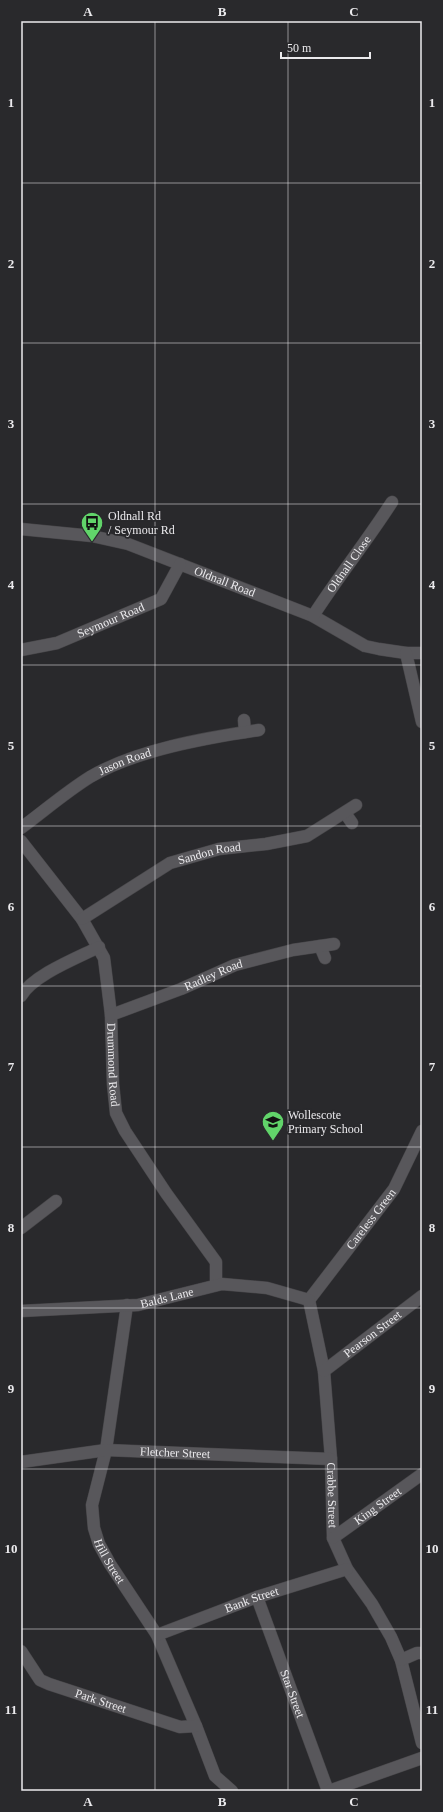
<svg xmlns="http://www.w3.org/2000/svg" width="443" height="1812" font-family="'Times New Roman',serif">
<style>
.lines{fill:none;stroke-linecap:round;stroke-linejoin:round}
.minor-casing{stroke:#464548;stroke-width:13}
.minor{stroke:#58575b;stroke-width:12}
.grid{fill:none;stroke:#ebeaed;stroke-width:1;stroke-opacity:0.55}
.labels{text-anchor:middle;stroke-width:3.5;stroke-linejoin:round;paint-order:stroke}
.poi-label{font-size:12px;fill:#ebeaed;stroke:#29292c;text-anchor:start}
.street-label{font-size:12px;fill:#ebeaed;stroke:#29292c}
.neatline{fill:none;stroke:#ebeaed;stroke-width:1.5}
.grid-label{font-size:13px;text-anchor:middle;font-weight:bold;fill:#ebeaed}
</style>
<rect width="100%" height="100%" fill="#29292c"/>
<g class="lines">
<g class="minor-casing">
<g id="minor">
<path id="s1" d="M21 529 92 536 128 544 313 616 365 646 379 649 406 653H422"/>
<path id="s2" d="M313 616C338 577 367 541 392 502"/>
<path id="s3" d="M21 650 57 643 161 599 180 564"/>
<path d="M406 653 422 722"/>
<path d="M244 720 245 732"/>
<path d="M345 813 352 823"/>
<path id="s4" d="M21 828C44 811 66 792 90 777 136 750 205 738 259 730"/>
<path id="s5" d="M21 841 82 919 104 958 111 1015 113 1084 116 1113 125 1131 166 1193 216 1262V1285"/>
<path id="s6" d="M82 919 170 863 219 849 266 844 307 836 356 805"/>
<path d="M320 946 325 958"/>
<path d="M21 996C33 975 77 958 99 947"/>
<path id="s7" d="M111 1015 181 989 235 965 293 950 334 944"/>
<path d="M21 1228 56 1201"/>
<path id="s8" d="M309 1300 324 1371 331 1459 333 1538 347 1569 372 1604 391 1637 401 1660 422 1743"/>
<path id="s9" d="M309 1300 394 1189 422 1131"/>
<path id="s10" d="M127 1305 106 1450 92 1505 94 1528 99 1544 110 1564 157 1635 196 1726 215 1776 232 1791"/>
<path id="s11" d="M21 1311 138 1305 222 1284 267 1288 309 1300"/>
<path id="s12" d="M324 1371 422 1296"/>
<path id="s13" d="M21 1462 106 1450 331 1459"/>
<path id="s14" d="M333 1538 422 1474"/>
<path id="s15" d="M257 1597 328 1791"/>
<path id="s16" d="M157 1635 257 1597 347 1569"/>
<path id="s17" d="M21 1651 40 1680 49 1684 180 1727 196 1726"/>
<path d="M401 1660 417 1653H422"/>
<path d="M329 1791 422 1758"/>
</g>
</g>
<use href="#minor" class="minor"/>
</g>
<path class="grid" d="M155 21V1791M288 21V1791M21 183H422M21 343H422M21 504H422M21 665H422M21 826H422M21 986H422M21 1147H422M21 1308H422M21 1469H422M21 1629H422"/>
<defs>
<g id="bus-pin" transform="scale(1.15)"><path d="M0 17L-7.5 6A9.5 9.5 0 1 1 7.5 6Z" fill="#61d46a" stroke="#29292c"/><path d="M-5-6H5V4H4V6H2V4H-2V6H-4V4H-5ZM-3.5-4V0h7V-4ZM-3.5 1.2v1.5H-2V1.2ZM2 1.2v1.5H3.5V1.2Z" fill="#111"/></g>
<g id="school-pin" transform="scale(1.15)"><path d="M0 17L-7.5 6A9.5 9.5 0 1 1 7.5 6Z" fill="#61d46a" stroke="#29292c"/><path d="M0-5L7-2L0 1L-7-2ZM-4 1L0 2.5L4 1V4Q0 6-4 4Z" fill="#111"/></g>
</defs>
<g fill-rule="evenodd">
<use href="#bus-pin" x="92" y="523"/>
<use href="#school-pin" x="273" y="1122"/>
</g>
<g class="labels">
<g class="poi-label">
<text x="108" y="520">Oldnall Rd<tspan x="108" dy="14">/ Seymour Rd</tspan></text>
<text x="288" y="1119">Wollescote<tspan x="288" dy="14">Primary School</tspan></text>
</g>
<g class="street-label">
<text dy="4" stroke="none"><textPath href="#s2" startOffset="63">Oldnall Close</textPath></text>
<text dy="4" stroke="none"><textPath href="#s1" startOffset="212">Oldnall Road</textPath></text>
<text dy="4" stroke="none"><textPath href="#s3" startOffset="95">Seymour Road</textPath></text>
<text dy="4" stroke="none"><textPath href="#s4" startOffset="124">Jason Road</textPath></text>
<text dy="4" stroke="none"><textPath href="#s6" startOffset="145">Sandon Road</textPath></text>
<text dy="4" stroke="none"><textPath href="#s7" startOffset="110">Radley Road</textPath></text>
<text dy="4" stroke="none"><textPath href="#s5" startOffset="251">Drummond Road</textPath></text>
<text dy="4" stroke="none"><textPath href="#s9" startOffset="102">Careless Green</textPath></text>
<text dy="4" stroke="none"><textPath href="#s11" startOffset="147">Balds Lane</textPath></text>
<text dy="4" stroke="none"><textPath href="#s12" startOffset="61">Pearson Street</textPath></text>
<text dy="4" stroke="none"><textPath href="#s13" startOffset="155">Fletcher Street</textPath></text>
<text dy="4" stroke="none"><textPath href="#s8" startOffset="197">Crabbe Street</textPath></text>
<text dy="4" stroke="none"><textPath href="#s14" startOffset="55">King Street</textPath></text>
<text dy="4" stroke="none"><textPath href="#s10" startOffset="263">Hill Street</textPath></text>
<text dy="4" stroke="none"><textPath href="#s16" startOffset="101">Bank Street</textPath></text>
<text dy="4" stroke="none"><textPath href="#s15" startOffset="103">Star Street</textPath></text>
<text dy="4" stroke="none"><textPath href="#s17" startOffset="99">Park Street</textPath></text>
</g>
</g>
<rect width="443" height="1812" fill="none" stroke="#29292c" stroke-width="44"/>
<path d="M281 52v6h89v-6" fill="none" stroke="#ebeaed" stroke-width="2"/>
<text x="287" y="52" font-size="12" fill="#ebeaed" stroke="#29292c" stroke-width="3" paint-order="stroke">50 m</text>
<rect x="22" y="22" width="399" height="1768" class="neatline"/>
<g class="grid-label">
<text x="88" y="16">A</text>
<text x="222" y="16">B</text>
<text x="354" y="16">C</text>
<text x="11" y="107">1</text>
<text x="432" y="107">1</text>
<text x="11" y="268">2</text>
<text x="432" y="268">2</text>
<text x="11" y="428">3</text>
<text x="432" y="428">3</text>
<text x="11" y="589">4</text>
<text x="432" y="589">4</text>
<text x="11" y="750">5</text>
<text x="432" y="750">5</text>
<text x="11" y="911">6</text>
<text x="432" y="911">6</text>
<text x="11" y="1071">7</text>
<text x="432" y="1071">7</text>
<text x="11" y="1232">8</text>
<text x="432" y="1232">8</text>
<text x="11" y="1393">9</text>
<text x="432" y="1393">9</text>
<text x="11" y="1553">10</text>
<text x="432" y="1553">10</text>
<text x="11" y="1714">11</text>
<text x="432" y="1714">11</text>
<text x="88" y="1806">A</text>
<text x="222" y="1806">B</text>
<text x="354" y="1806">C</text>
</g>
</svg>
